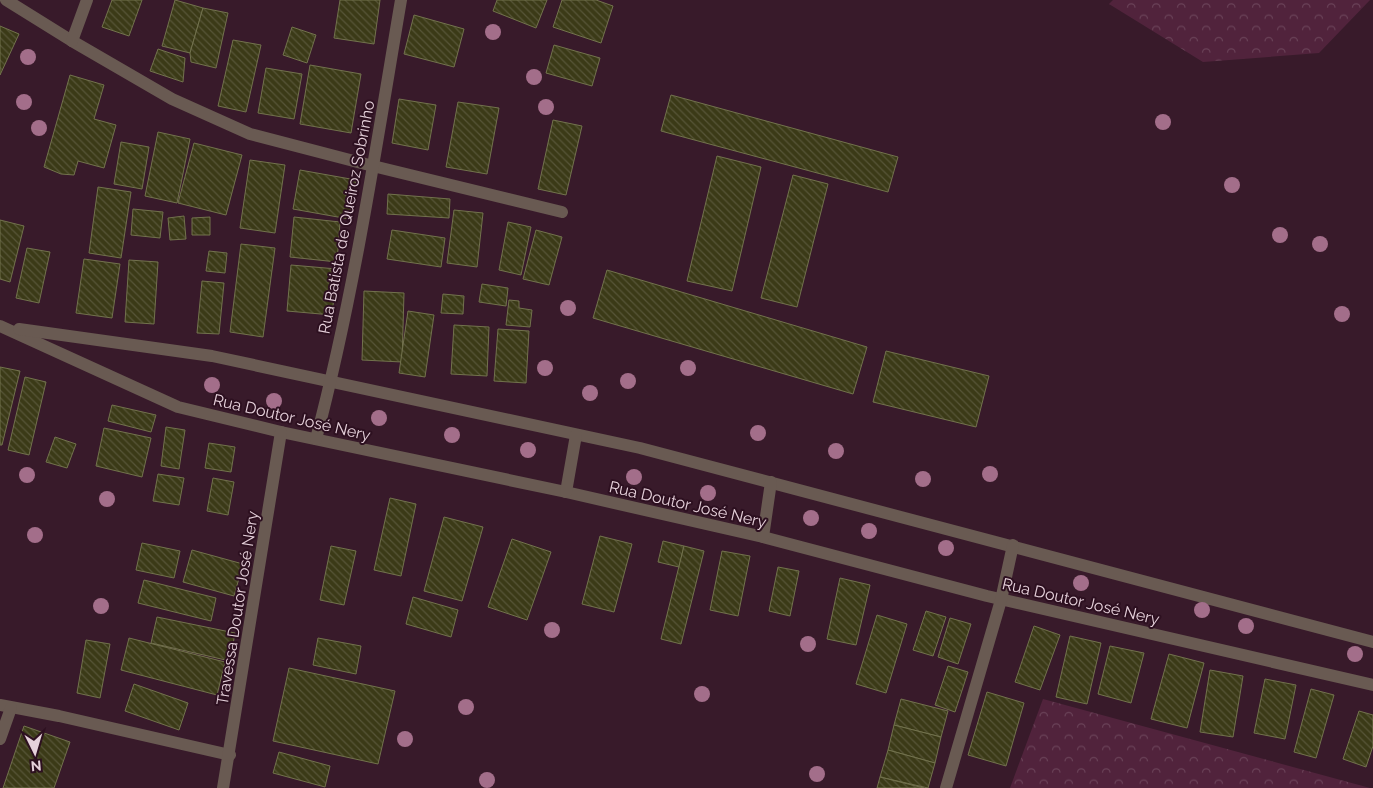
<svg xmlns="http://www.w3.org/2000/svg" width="1373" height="788" font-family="Raleway,sans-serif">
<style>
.forest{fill:url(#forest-crowns)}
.building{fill:url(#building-back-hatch);stroke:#72724d}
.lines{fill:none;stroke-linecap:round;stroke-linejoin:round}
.minor{stroke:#695a52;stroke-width:12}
.tree{fill:#a36e8a}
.labels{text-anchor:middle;stroke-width:4;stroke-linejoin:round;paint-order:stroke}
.street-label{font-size:16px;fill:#e6d1db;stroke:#2d1020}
</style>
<defs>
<pattern id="forest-crowns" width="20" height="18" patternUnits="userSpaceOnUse" patternTransform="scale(1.25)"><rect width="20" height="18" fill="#51233c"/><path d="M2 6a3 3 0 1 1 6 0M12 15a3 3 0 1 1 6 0" fill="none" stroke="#6a4258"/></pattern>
<pattern id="building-back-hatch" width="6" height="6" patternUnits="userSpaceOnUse" patternTransform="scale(1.25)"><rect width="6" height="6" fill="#3b3a17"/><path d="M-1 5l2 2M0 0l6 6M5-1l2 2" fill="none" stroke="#575538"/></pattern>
</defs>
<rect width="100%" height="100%" fill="#381a2a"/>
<g class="forest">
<path d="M1113 0H1370L1319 53 1203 62 1109 4Z"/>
<path d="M1043 699 1370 788H1010Z"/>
</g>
<g class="building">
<path d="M112 0H142L129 36 102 27Z"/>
<path d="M175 0 203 8 190 53 162 46Z"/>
<path d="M340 0H380L374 44 334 38Z"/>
<path d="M497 0H547L536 28 493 11Z"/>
<path d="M562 0H596L613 6 601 43 553 27Z"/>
<path d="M203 8 228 13 216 68 191 62 190 53Z"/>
<path d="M414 15 464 29 454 67 404 54Z"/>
<path d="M0 26 19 34 0 75Z"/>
<path d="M292 27 316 35 307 63 283 55Z"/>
<path d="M233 40 261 45 246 112 218 106Z"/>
<path d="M554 45 600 58 592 86 546 73Z"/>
<path d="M158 49 185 58 183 82 150 71Z"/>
<path d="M310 65 361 74 351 133 300 124Z"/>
<path d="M266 68 302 74 294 119 258 113Z"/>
<path d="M70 75 104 85 94 119 116 125 104 168 78 161 74 175 61 174 44 167Z"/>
<path d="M671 95 898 157 888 192 661 131Z"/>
<path d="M399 99 436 105 428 150 392 143Z"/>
<path d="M458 102 499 108 487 174 446 167Z"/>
<path d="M553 120 582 126 566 195 538 189Z"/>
<path d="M158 132 190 139 177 203 145 196Z"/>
<path d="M121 142 149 147 142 189 114 184Z"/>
<path d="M194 143 242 155 226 215 178 203Z"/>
<path d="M717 156 761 167 732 291 687 281Z"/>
<path d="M250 160 285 165 275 233 240 228Z"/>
<path d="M300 170 356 180 349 219 293 209Z"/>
<path d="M793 175 828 184 797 307 761 298Z"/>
<path d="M98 187 131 192 121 258 89 253Z"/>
<path d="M388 194 450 199 449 218 387 214Z"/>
<path d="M133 209 163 212 160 238 131 235Z"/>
<path d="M454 210 483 213 477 267 447 263Z"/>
<path d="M184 216 186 239 170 240 168 218Z"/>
<path d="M210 217V235H192V218Z"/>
<path d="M294 217 340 222 337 262 290 257Z"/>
<path d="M0 220 24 226 10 282 0 279Z"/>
<path d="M508 222 531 227 521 275 499 270Z"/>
<path d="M392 230 445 238 441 267 387 259Z"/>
<path d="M536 230 562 237 549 285 523 279Z"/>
<path d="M241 244 275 248 263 337 230 332Z"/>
<path d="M27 248 50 252 39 303 16 298Z"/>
<path d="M209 251 227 253 225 273 206 271Z"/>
<path d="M84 259 120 264 112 318 76 313Z"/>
<path d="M129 260 158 262 154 324 125 322Z"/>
<path d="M291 265 337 269 332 315 287 311Z"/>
<path d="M607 270 867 347 853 394 593 318Z"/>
<path d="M202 281 224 283 219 334 197 333Z"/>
<path d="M482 284 508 288 506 306 479 302Z"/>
<path d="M364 291 404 293 402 362 362 360Z"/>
<path d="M443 294 464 296 463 314 441 313Z"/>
<path d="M509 300 519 301V308L532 310 530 327 506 325Z"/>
<path d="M408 311 434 315 425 377 399 373Z"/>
<path d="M454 325 489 327 487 376 451 374Z"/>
<path d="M498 329 529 331 526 383 494 381Z"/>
<path d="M886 351 989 376 976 427 873 402Z"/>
<path d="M0 367 20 371 2 445H0Z"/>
<path d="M25 377 46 382 29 455 8 450Z"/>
<path d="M112 405 156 415 151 432 108 421Z"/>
<path d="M166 427 185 430 179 469 161 466Z"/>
<path d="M104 428 151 438 142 477 96 466Z"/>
<path d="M55 437 76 444 67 468 46 462Z"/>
<path d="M209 443 235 447 231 472 205 468Z"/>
<path d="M158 474 184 478 179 505 153 501Z"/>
<path d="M213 478 234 482 228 515 207 511Z"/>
<path d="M390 498 416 504 401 576 374 570Z"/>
<path d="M444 517 483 527 462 601 424 591Z"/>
<path d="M600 536 632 544 614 612 582 604Z"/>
<path d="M512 539 551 552 527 620 488 607Z"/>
<path d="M663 541 684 546 679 567 658 562Z"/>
<path d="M142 543 180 551 174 578 136 570Z"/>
<path d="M331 546 356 551 344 605 320 600Z"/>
<path d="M684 546 704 551 681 644 661 639Z"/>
<path d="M192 550 243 564 234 596 183 582Z"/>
<path d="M722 551 750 556 738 616 710 610Z"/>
<path d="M778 567 799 571 790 616 769 611Z"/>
<path d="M840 578 870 585 856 645 827 639Z"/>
<path d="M144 580 216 598 211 621 138 603Z"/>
<path d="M413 597 458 610 451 637 406 624Z"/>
<path d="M926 611 946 617 933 656 913 650Z"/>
<path d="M877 615 907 624 886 693 856 684Z"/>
<path d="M157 617 235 633 230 661 151 643Z"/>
<path d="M950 618 971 624 958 664 938 657Z"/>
<path d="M1034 626 1060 635 1040 690 1015 682Z"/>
<path d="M1070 636 1101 643 1087 704 1056 697Z"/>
<path d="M129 638 225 662 217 695 121 670Z"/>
<path d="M318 638 361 646 356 674 313 665Z"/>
<path d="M86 640 110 644 100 698 77 693Z"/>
<path d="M1110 646 1144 653 1131 703 1098 694Z"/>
<path d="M1169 654 1204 663 1187 728 1151 719Z"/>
<path d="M948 666 968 672 955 712 935 705Z"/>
<path d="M289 668 395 691 378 764 273 741Z"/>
<path d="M1210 670 1243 676 1233 737 1200 732Z"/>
<path d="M1265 679 1296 685 1285 739 1254 733Z"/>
<path d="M134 684 188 703 179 730 125 711Z"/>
<path d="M1311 689 1334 695 1316 758 1294 752Z"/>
<path d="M987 692 1024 703 1006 766 968 755Z"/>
<path d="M901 699 948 711 941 737 894 725Z"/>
<path d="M1359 711 1373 715V746L1366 767 1343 759Z"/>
<path d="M894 725 941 737 935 763 888 750Z"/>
<path d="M24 726 70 742 54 788H3Z"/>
<path d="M888 750 935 763 928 788 880 777Z"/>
<path d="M279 752 330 766 325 787 273 773Z"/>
<path d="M880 777 924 788H877Z"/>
</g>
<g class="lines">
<g class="minor">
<path d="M6 0 72 41 172 99 250 134 373 166 562 212"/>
<path d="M72 41 87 0"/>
<path d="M0 326 178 407 281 432 566 492 763 537 987 596 1373 685"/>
<path d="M19 329 212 356 640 448 1373 642"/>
<path d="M316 439C354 295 376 147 401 0"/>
<path d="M566 492 576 435"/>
<path d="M763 537 771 482"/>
<path d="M0 705 59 716 230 755"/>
<path d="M0 739 11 708"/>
<path d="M223 788 281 432"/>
<path d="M946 788 1001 600 1013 545"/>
</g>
</g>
<g class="tree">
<circle cx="493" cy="32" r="8"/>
<circle cx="28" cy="57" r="8"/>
<circle cx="534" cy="77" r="8"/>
<circle cx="24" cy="102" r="8"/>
<circle cx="546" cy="107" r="8"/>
<circle cx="1163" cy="122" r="8"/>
<circle cx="39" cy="128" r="8"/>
<circle cx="1232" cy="185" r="8"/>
<circle cx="1280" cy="235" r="8"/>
<circle cx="1320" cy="244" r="8"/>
<circle cx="568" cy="308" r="8"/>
<circle cx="1342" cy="314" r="8"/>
<circle cx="545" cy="368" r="8"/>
<circle cx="688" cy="368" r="8"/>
<circle cx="628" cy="381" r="8"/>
<circle cx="212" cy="385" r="8"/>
<circle cx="590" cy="393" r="8"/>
<circle cx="274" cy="401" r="8"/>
<circle cx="379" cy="418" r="8"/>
<circle cx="758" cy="433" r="8"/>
<circle cx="452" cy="435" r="8"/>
<circle cx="528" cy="450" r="8"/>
<circle cx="836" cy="451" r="8"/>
<circle cx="990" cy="474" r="8"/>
<circle cx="27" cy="475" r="8"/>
<circle cx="634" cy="477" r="8"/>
<circle cx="923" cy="479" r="8"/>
<circle cx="708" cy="493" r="8"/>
<circle cx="107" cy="499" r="8"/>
<circle cx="811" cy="518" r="8"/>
<circle cx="869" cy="531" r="8"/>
<circle cx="35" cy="535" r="8"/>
<circle cx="946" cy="548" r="8"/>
<circle cx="1081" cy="583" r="8"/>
<circle cx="101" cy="606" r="8"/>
<circle cx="1202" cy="610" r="8"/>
<circle cx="1246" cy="626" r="8"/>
<circle cx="552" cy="630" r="8"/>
<circle cx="808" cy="644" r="8"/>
<circle cx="1355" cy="654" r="8"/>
<circle cx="702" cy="694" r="8"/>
<circle cx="466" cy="707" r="8"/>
<circle cx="405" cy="739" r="8"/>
<circle cx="817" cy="774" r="8"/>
<circle cx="487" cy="780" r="8"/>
</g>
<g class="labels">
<g class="street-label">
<text transform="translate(346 217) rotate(-79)" y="6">Rua Batista de Queiroz Sobrinho</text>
<text transform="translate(292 417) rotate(13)" y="6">Rua Doutor José Nery</text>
<text transform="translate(688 504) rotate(13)" y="6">Rua Doutor José Nery</text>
<text transform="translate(1081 601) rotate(13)" y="6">Rua Doutor José Nery</text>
<text transform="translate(237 608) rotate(-81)" y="6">Travessa Doutor José Nery</text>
</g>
</g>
<g transform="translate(35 753) rotate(175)" stroke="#2d1020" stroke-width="4" paint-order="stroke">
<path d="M0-4L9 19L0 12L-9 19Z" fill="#e6d1db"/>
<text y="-8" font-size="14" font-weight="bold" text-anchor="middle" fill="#e6d1db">N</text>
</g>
</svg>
